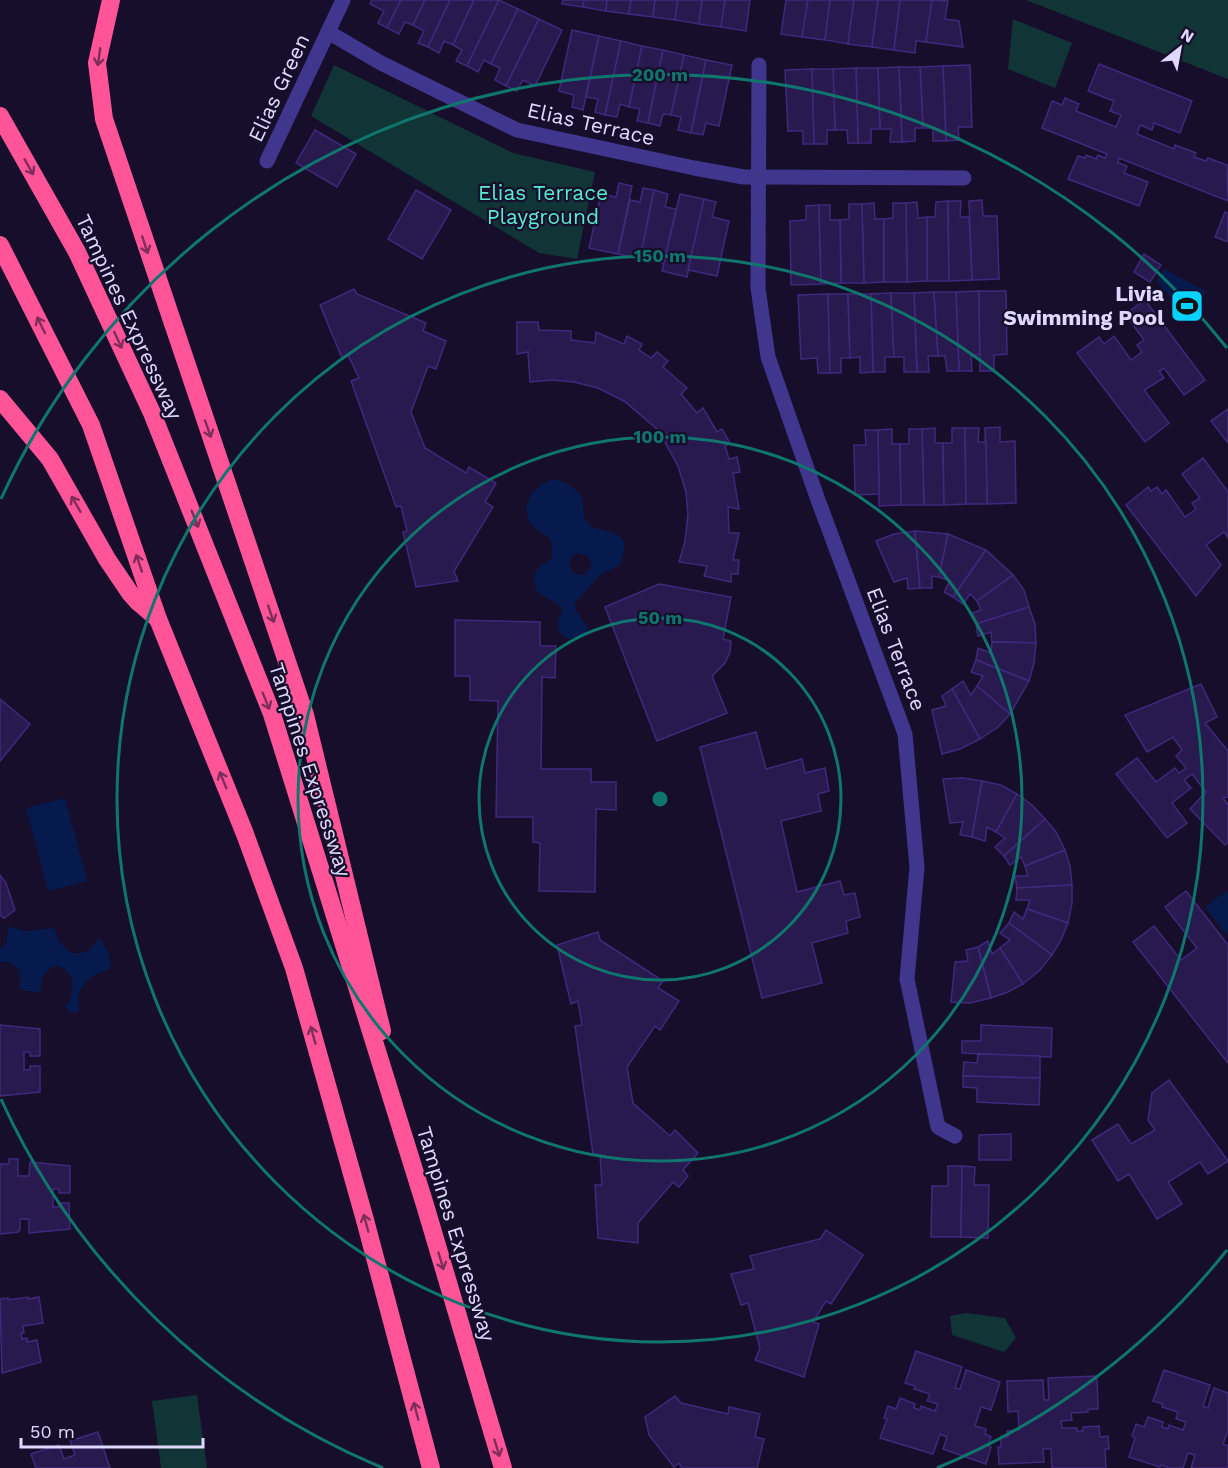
<svg xmlns="http://www.w3.org/2000/svg" width="1228" height="1468" font-family="'Work Sans',sans-serif">
<style>
.green{fill:#113436}
.water{fill:#061a4d;fill-rule:evenodd}
.building{fill:#28194e;stroke:#40297c;stroke-width:1.5}
.lines{fill:none;stroke-linecap:round;stroke-linejoin:round}
.street{stroke:#40368e;stroke-width:15}
.highway{stroke:#ff5498;stroke-width:18}
.oneway{stroke:#7f2e5c}
.ring{fill:none;stroke:#0f766e;stroke-width:3}
.labels{text-anchor:middle;stroke-width:4.5;stroke-linejoin:round;paint-order:stroke}
.street-label{font-size:21px;fill:#e0d9ff;stroke:#160e2b}
.park-label{font-size:21px;fill:#59ebd2;stroke:#160e2b}
.poi-label{font-size:21px;font-weight:bold;fill:#e0d9ff;stroke:#160e2b;text-anchor:end}
.centre{fill:#0f766e;stroke:#160e2b;stroke-width:3}
.ring-label{font-size:18px;text-anchor:middle;font-weight:bold;fill:#0f766e;stroke:#160e2b;stroke-width:4.5;stroke-linejoin:round;paint-order:stroke}
</style>
<rect width="100%" height="100%" fill="#160e2b"/>
<g class="green">
<path d="M1026 0H1228V79Z"/>
<path d="M1013 19 1072 43 1055 88 1008 69Z"/>
<path d="M334 65 513 153 595 172 577 259 539 253 311 116Z"/>
<path d="M966 1313 1005 1318 1016 1338 1004 1352 952 1335 950 1316Z"/>
<path d="M197 1395 207 1468H161L152 1401Z"/>
</g>
<g class="water">
<path d="M1164 269 1206 291 1189 321 1157 281Z"/>
<path d="M556 479C567 483 581 490 583 503 584 510 582 516 587 522 598 538 637 521 620 565L600 575 575 603 576 611 588 628C582 645 557 642 558 623 558 618 562 613 563 609 556 601 546 598 537 592 531 573 534 569 551 559 552 553 553 545 550 539 547 533 539 533 535 528 515 509 534 482 556 479ZM576 553 586 555 591 561V568L583 575 575 574 569 565 571 558Z"/>
<path d="M65 798 87 881 48 891 26 808Z"/>
<path d="M1228 890V936L1205 907Z"/>
<path d="M8 926 24 931 55 928C59 955 86 964 99 937L109 953 111 969C89 974 74 989 79 1012L71 1013 65 1006 70 1000 73 982C63 954 39 967 41 992L25 991 18 987C25 973 16 960 0 962V948L6 945Z"/>
</g>
<g class="building">
<path d="M372 0H401L387 28 378 23 384 11 370 4Z"/>
<path d="M401 0H425L413 25 405 22 399 34 387 28Z"/>
<path d="M425 0H450L428 47 418 43 424 31 413 25Z"/>
<path d="M450 0H474L453 45 444 41 439 53 428 47Z"/>
<path d="M474 0H499L467 66 456 61 462 50 453 45Z"/>
<path d="M499 0 518 9 491 64 484 60 478 72 467 66Z"/>
<path d="M563 0H584L583 7 562 4Z"/>
<path d="M584 0H607L606 11 583 7Z"/>
<path d="M607 0H631L629 14 606 11Z"/>
<path d="M631 0H655L653 17 629 14Z"/>
<path d="M655 0H678L675 20 653 17Z"/>
<path d="M678 0H702L699 24 675 20Z"/>
<path d="M702 0H725L721 27 699 24Z"/>
<path d="M725 0H750L746 31 721 27Z"/>
<path d="M786 0H808L802 37 781 34Z"/>
<path d="M808 0H830L825 40 802 37Z"/>
<path d="M830 0H854L848 44 825 40Z"/>
<path d="M854 0H878L872 47 848 44Z"/>
<path d="M878 0H900L894 50 872 47Z"/>
<path d="M900 0H932L926 42 916 41 915 53 894 50Z"/>
<path d="M932 0 948 1 945 19 959 21 963 47 926 42Z"/>
<path d="M518 9 539 19 506 86 495 80 500 68 491 64Z"/>
<path d="M539 19 562 30 535 86 523 80 517 91 506 86Z"/>
<path d="M572 30 599 36 583 110 572 107 574 95 559 91Z"/>
<path d="M599 36 621 41 605 115 595 112 598 99 586 97Z"/>
<path d="M621 41 642 46 629 107 620 104 617 117 605 115Z"/>
<path d="M642 46 663 50 648 123 637 121 640 109 629 107Z"/>
<path d="M663 50 684 55 671 115 663 114 660 126 648 123Z"/>
<path d="M684 55 706 60 691 133 678 130 681 117 671 115Z"/>
<path d="M706 60 732 65 719 126 706 123 703 135 691 133Z"/>
<path d="M1099 64 1192 101 1180 133 1154 123 1152 130 1140 125 1137 134 1174 149 1175 145 1196 153 1194 157 1206 161 1208 158 1227 165 1228 201 1119 158 1118 163 1127 166 1124 173 1148 182 1139 206 1068 179 1078 156 1085 158 1086 155 1096 159 1098 155 1105 158 1107 154 1042 128 1052 101 1062 105 1065 98 1079 104 1076 111 1116 127 1121 115 1110 111 1114 101 1088 91Z"/>
<path d="M970 65 972 127H958L959 140 946 141 943 66Z"/>
<path d="M943 66 946 141H933V128H923L920 67Z"/>
<path d="M899 67H920L923 128H915V141L902 142Z"/>
<path d="M899 67 902 142H890L891 129H880L878 68Z"/>
<path d="M856 68H878L880 129H871V143H858Z"/>
<path d="M856 68 858 143H848L847 130H835L833 69Z"/>
<path d="M812 69H833L835 130H827V144H814Z"/>
<path d="M812 69 814 144H803V131H788L785 70Z"/>
<path d="M315 130 356 154 337 187 296 163Z"/>
<path d="M619 183 632 186 618 254 589 248 601 194 616 197Z"/>
<path d="M643 188 654 190 640 259 618 254 630 200 640 202Z"/>
<path d="M416 190 451 210 422 259 388 239Z"/>
<path d="M654 190 668 194 665 207 676 209 664 264 640 259Z"/>
<path d="M680 194 704 199 687 277 662 271Z"/>
<path d="M704 199 716 202 712 217 729 221 717 276 688 270Z"/>
<path d="M982 200 983 216H997L999 279 972 280 969 201Z"/>
<path d="M948 201 949 281H927V217H935L936 202Z"/>
<path d="M948 201H961L960 217H969L972 280 949 281Z"/>
<path d="M917 202 918 218 927 217V281L907 282 906 203Z"/>
<path d="M874 203 875 219H884V282L864 283 862 204Z"/>
<path d="M893 203H906L907 282H884V219L893 218Z"/>
<path d="M849 204H862L864 283H841L840 220 849 219Z"/>
<path d="M819 205 821 284 791 285 790 221 806 220V206Z"/>
<path d="M819 205H830V220H840L841 283 821 284Z"/>
<path d="M1225 212 1228 213V242L1215 237Z"/>
<path d="M1144 254 1161 265 1150 282 1134 272Z"/>
<path d="M354 289 357 294 426 323 423 331 446 341 436 369 428 366 411 412 425 448 466 473 469 467 496 483 485 502 493 507 454 571 458 581 416 587 403 532 407 531 401 506 396 507 351 381 359 378 348 355 342 358 320 305Z"/>
<path d="M979 291 980 355H971L972 371H959L956 292Z"/>
<path d="M979 291H1006L1007 354 994 355V371H980Z"/>
<path d="M934 292 938 356H928L929 372H917L914 293Z"/>
<path d="M934 292H956L959 371H947L945 356H938Z"/>
<path d="M891 293 894 357H885V372H873L871 294Z"/>
<path d="M891 293H914L917 372H904V357H894Z"/>
<path d="M828 294 830 373H818L817 358 801 359 798 295Z"/>
<path d="M828 294H848L850 358H841V373H830Z"/>
<path d="M848 294H871L873 372 860 373V357L850 358Z"/>
<path d="M1145 300 1205 380 1184 395 1164 368 1159 371 1164 378 1144 390 1169 423 1145 442 1077 353 1099 337 1104 344 1114 336 1131 360 1142 352 1137 345 1144 340 1125 314Z"/>
<path d="M517 322H538L539 330 571 331V340L595 343 596 332 624 344 627 336 642 344 639 350 651 358 657 352 668 361 663 367 687 388 681 394 697 413 703 408 717 432 722 429 730 443 725 446 729 459 737 457 740 472 733 473 739 509 728 507 729 533H739L733 560H739L738 574H731V582L704 576 707 566 679 562 685 541 688 514 686 492 678 466 658 430 624 401 598 388 574 382 551 380 530 382 528 352 517 354Z"/>
<path d="M1228 409V443L1211 421Z"/>
<path d="M1000 427V442L1015 441 1016 503 987 504 985 428Z"/>
<path d="M935 428V443H943L944 505H924L922 429Z"/>
<path d="M952 428H965L966 504 944 505 943 443H952Z"/>
<path d="M965 428H979L978 442H986L987 504H966Z"/>
<path d="M892 429V444H900L901 505 879 506 878 430Z"/>
<path d="M909 429H922L924 505H901L900 444H909Z"/>
<path d="M865 430H878L879 494 855 495 854 445H866Z"/>
<path d="M1203 458 1228 492V538L1224 532 1206 545 1221 565 1196 596 1126 505 1148 487 1151 491 1157 487 1162 494 1166 490 1185 517 1196 509 1192 503 1200 498 1182 474Z"/>
<path d="M915 531 920 588 908 589 907 578 894 582 876 541 894 534Z"/>
<path d="M915 531 948 534 939 577 932 576V588H920Z"/>
<path d="M948 534 986 550 953 597 944 592 950 581 939 577Z"/>
<path d="M986 550 1013 575 977 601 970 594 963 604 953 597Z"/>
<path d="M1013 575 1024 590 1029 607 976 624 970 614 981 610 977 601Z"/>
<path d="M659 584 731 597 723 639 731 641 730 652 725 663 712 676 727 713 657 741 605 607Z"/>
<path d="M1029 607 1035 624 1036 643 992 642 991 632 978 636 976 624Z"/>
<path d="M455 620 540 622V646H556L555 678 542 677 541 769H591V782H616V810L596 809 595 892 539 891 540 843 533 842V817H496L498 701 470 700V676H455Z"/>
<path d="M992 642 1036 643 1034 663 1029 681 976 660 978 648 991 653Z"/>
<path d="M976 660 1029 681 1010 714 977 686 983 676 971 672Z"/>
<path d="M963 681 971 695 977 686 1010 714 998 727 980 739 952 689Z"/>
<path d="M1201 684 1217 717 1205 723 1228 751V797L1223 798 1228 805V842L1225 845 1190 809 1206 792 1192 774 1184 780 1191 788 1172 803 1187 823 1167 838 1116 774 1137 758 1156 782 1175 768 1179 773 1186 768 1176 756 1182 750 1173 737 1147 752 1125 715Z"/>
<path d="M952 689 980 739 960 749 942 754 932 710 946 706 942 696Z"/>
<path d="M0 699 30 724 0 761Z"/>
<path d="M756 732 766 769 802 759 805 773 825 768 829 791 818 794 821 811 781 821 797 892 840 881 844 895 855 893 860 917 846 921 848 933 812 943 822 983 762 998 700 747Z"/>
<path d="M963 778 982 781 972 837 960 835 963 822 950 823 943 779Z"/>
<path d="M982 781 1001 785 1017 794 996 832 987 827 985 841 972 837Z"/>
<path d="M1017 794 1032 805 1045 819 1004 856 995 847 1005 838 996 832Z"/>
<path d="M1045 819 1056 832 1065 850 1025 866 1021 857 1010 865 1004 856Z"/>
<path d="M1065 850 1070 866 1072 885 1017 888 1015 876H1028L1025 866Z"/>
<path d="M0 875 6 883 15 910 4 918 0 915Z"/>
<path d="M1072 885V903L1068 923 1027 909 1030 900H1016L1017 888Z"/>
<path d="M1186 891 1228 945V1063L1133 942 1154 926 1181 960 1197 948 1165 907Z"/>
<path d="M1027 909 1068 923 1061 940 1052 955 1009 923 1014 912 1023 919Z"/>
<path d="M1009 923 1052 955 1040 970 1023 984 1000 948 1010 940 1000 933Z"/>
<path d="M598 932 600 940 663 981 658 988 679 1001 660 1030 655 1026 627 1067 633 1103 670 1136 675 1130 698 1153 683 1170 688 1176 679 1187 673 1182 638 1223V1243L598 1238 595 1185H602L600 1155 593 1154 575 1026 582 1025 578 1001 571 1004 557 945Z"/>
<path d="M988 941 992 954 1000 948 1023 984 1008 992 991 998 978 947Z"/>
<path d="M978 947 991 998 970 1003 951 1002 955 962 968 961 966 950Z"/>
<path d="M0 1025 40 1029V1056H30V1052H24V1070H30V1066H40V1092L0 1096Z"/>
<path d="M981 1025 1052 1028 1051 1057 962 1053V1041H981Z"/>
<path d="M978 1054 1040 1056V1078L963 1076 964 1062 977 1063Z"/>
<path d="M963 1076 1040 1078 1039 1105 977 1102V1088L963 1087Z"/>
<path d="M1169 1080 1228 1161 1208 1174 1200 1162 1168 1182 1182 1204 1157 1219 1129 1174 1118 1181 1092 1140 1118 1124 1131 1144 1155 1130 1148 1120 1152 1093Z"/>
<path d="M1011 1134V1160H979V1135Z"/>
<path d="M9 1159H18V1176H29L30 1162 70 1166V1193H59V1189H53V1207H59V1203H69L70 1229 29 1233V1219H20V1230L18 1232 0 1234V1164H9Z"/>
<path d="M948 1166H962L961 1237H931L932 1186H948Z"/>
<path d="M962 1166 975 1167 974 1185H989L988 1238 961 1237Z"/>
<path d="M826 1230 863 1255 831 1304 826 1301 813 1322 819 1324 804 1377 755 1360 760 1348 748 1303 741 1305 731 1274 754 1269 750 1256 820 1239Z"/>
<path d="M28 1297V1299L39 1297 43 1323 23 1326 24 1333H21L22 1339 27 1338V1342L37 1340 41 1362 2 1373 0 1299 8 1298V1300Z"/>
<path d="M916 1351 962 1367 955 1388 960 1389 966 1370 1000 1382 991 1410 981 1407 975 1426 986 1429 985 1434 991 1437 988 1446 991 1447 986 1464 943 1449 947 1437 940 1434 933 1454 880 1438 887 1419 884 1418 888 1406 896 1409 900 1398 915 1404 914 1408 920 1410 921 1406 935 1411 938 1404 927 1401 930 1394 914 1389 915 1386 905 1383Z"/>
<path d="M1164 1370 1210 1385 1203 1406 1208 1408 1214 1388 1228 1393V1430L1223 1444 1228 1446V1468H1191L1195 1455 1188 1453 1183 1468H1169L1161 1465 1160 1467 1129 1457 1135 1438 1132 1436 1136 1424 1144 1427 1148 1417 1163 1422 1162 1427 1168 1429 1169 1425 1183 1430 1186 1422 1176 1419 1178 1412 1162 1407 1163 1404 1153 1401Z"/>
<path d="M1097 1376 1098 1409H1088V1412L1071 1413 1072 1420 1061 1421 1062 1428H1077V1431H1083V1427L1099 1426 1100 1437 1108 1436 1109 1449H1105L1106 1468H1052L1051 1449H1043L1044 1462 999 1464 998 1447H1001V1437H1008L1007 1431 1019 1430 1018 1411 1008 1412 1007 1381 1043 1380 1044 1400H1049L1048 1378Z"/>
<path d="M675 1396 681 1403 728 1414 729 1407 760 1414 755 1437 764 1439 757 1468H682L679 1463 674 1467 649 1435 645 1417Z"/>
<path d="M98 1432 110 1468H36L31 1454 59 1445 64 1459 75 1455 70 1441Z"/>
</g>
<g class="lines">
<g class="street">
<path d="M328 32 381 63 517 130 694 168 744 177 964 178"/>
<path d="M759 65 758 288 768 357 818 500 905 734 917 867 907 979 938 1127 955 1136"/>
<path d="M267 161 343 0"/>
</g>
<g class="highway">
<path d="M111 0 97 63 104 119 305 715 382 1031"/>
<path d="M0 116 77 252 152 413 272 714 425 1205 503 1468"/>
<path d="M0 245 91 425 158 619 245 834 294 968 365 1220 431 1468"/>
<path d="M0 399 50 459 107 559 130 593 138 602 158 619"/>
</g>
</g>
<defs><path id="oneway-shaft" d="M-6 0H5M1.5-3L5.5 0L1.5 3" fill="none" stroke-width="1.6" stroke-linecap="round" stroke-linejoin="round" transform="scale(1.5)"/></defs>
<g class="oneway">
<use href="#oneway-shaft" transform="translate(99 57) rotate(98)"/>
<use href="#oneway-shaft" transform="translate(29 167) rotate(60)"/>
<use href="#oneway-shaft" transform="translate(145 245) rotate(72)"/>
<use href="#oneway-shaft" transform="translate(41 325) rotate(-116)"/>
<use href="#oneway-shaft" transform="translate(118 340) rotate(65)"/>
<use href="#oneway-shaft" transform="translate(208 429) rotate(71)"/>
<use href="#oneway-shaft" transform="translate(76 504) rotate(-120)"/>
<use href="#oneway-shaft" transform="translate(195 519) rotate(68)"/>
<use href="#oneway-shaft" transform="translate(139 563) rotate(-109)"/>
<use href="#oneway-shaft" transform="translate(271 614) rotate(71)"/>
<use href="#oneway-shaft" transform="translate(266 701) rotate(68)"/>
<use href="#oneway-shaft" transform="translate(223 780) rotate(-112)"/>
<use href="#oneway-shaft" transform="translate(313 1035) rotate(-106)"/>
<use href="#oneway-shaft" transform="translate(366 1223) rotate(-105)"/>
<use href="#oneway-shaft" transform="translate(441 1261) rotate(73)"/>
<use href="#oneway-shaft" transform="translate(416 1411) rotate(-105)"/>
<use href="#oneway-shaft" transform="translate(497 1448) rotate(73)"/>
</g>
<g class="ring">
<circle cx="660" cy="799" r="181"/>
<circle cx="660" cy="799" r="362"/>
<circle cx="660" cy="799" r="543"/>
<path d="M1227 1250A724 724 0 0 1 937 1468M383 1468A724 724 0 0 1 1 1099M1 499A724 724 0 0 1 1227 348"/>
</g>
<defs>
<g id="stadium-square" transform="scale(1.725)"><rect x="-9" y="-9" width="18" height="18" rx="4" fill="#05d2ff" stroke="#160e2b"/><path d="M0-5a6.5 5 0 1 0 0 10a6.5 5 0 1 0 0-10ZM-3.5-1.8h7v3.6h-7Z" fill="#111"/></g>
</defs>
<g fill-rule="evenodd">
<use href="#stadium-square" x="1187" y="306"/>
</g>
<g class="labels">
<g class="street-label">
<text transform="translate(279 88) rotate(-65)" y="7">Elias Green</text>
<text transform="translate(591 124) rotate(13)" y="7">Elias Terrace</text>
<text transform="translate(129 317) rotate(65)" y="7">Tampines Expressway</text>
<text transform="translate(896 649) rotate(69)" y="7">Elias Terrace</text>
<text transform="translate(310 770) rotate(72)" y="7">Tampines Expressway</text>
<text transform="translate(456 1234) rotate(73)" y="7">Tampines Expressway</text>
</g>
<g class="park-label">
<text x="543" y="200">Elias Terrace<tspan x="543" dy="24">Playground</tspan></text>
</g>
<g class="poi-label">
<text x="1164" y="301">Livia<tspan x="1164" dy="24">Swimming Pool</tspan></text>
</g>
</g>
<circle cx="660" cy="799" r="9" class="centre"/>
<g class="ring-label">
<text x="660" y="81">200 m</text>
<text x="660" y="262">150 m</text>
<text x="660" y="443">100 m</text>
<text x="660" y="624">50 m</text>
</g>
<g transform="translate(1180 48) rotate(31)" stroke="#160e2b" stroke-width="4.5" paint-order="stroke">
<path d="M0-4.5L10 22L0 15L-10 22Z" fill="#e0d9ff"/>
<text y="-9" font-size="16" font-weight="bold" text-anchor="middle" fill="#e0d9ff">N</text>
</g>
<path d="M21 1438v9h182v-9" fill="none" stroke="#e0d9ff" stroke-width="3"/>
<text x="30" y="1438" font-size="18" fill="#e0d9ff" stroke="#160e2b" stroke-width="4.5" paint-order="stroke">50 m</text>
</svg>
